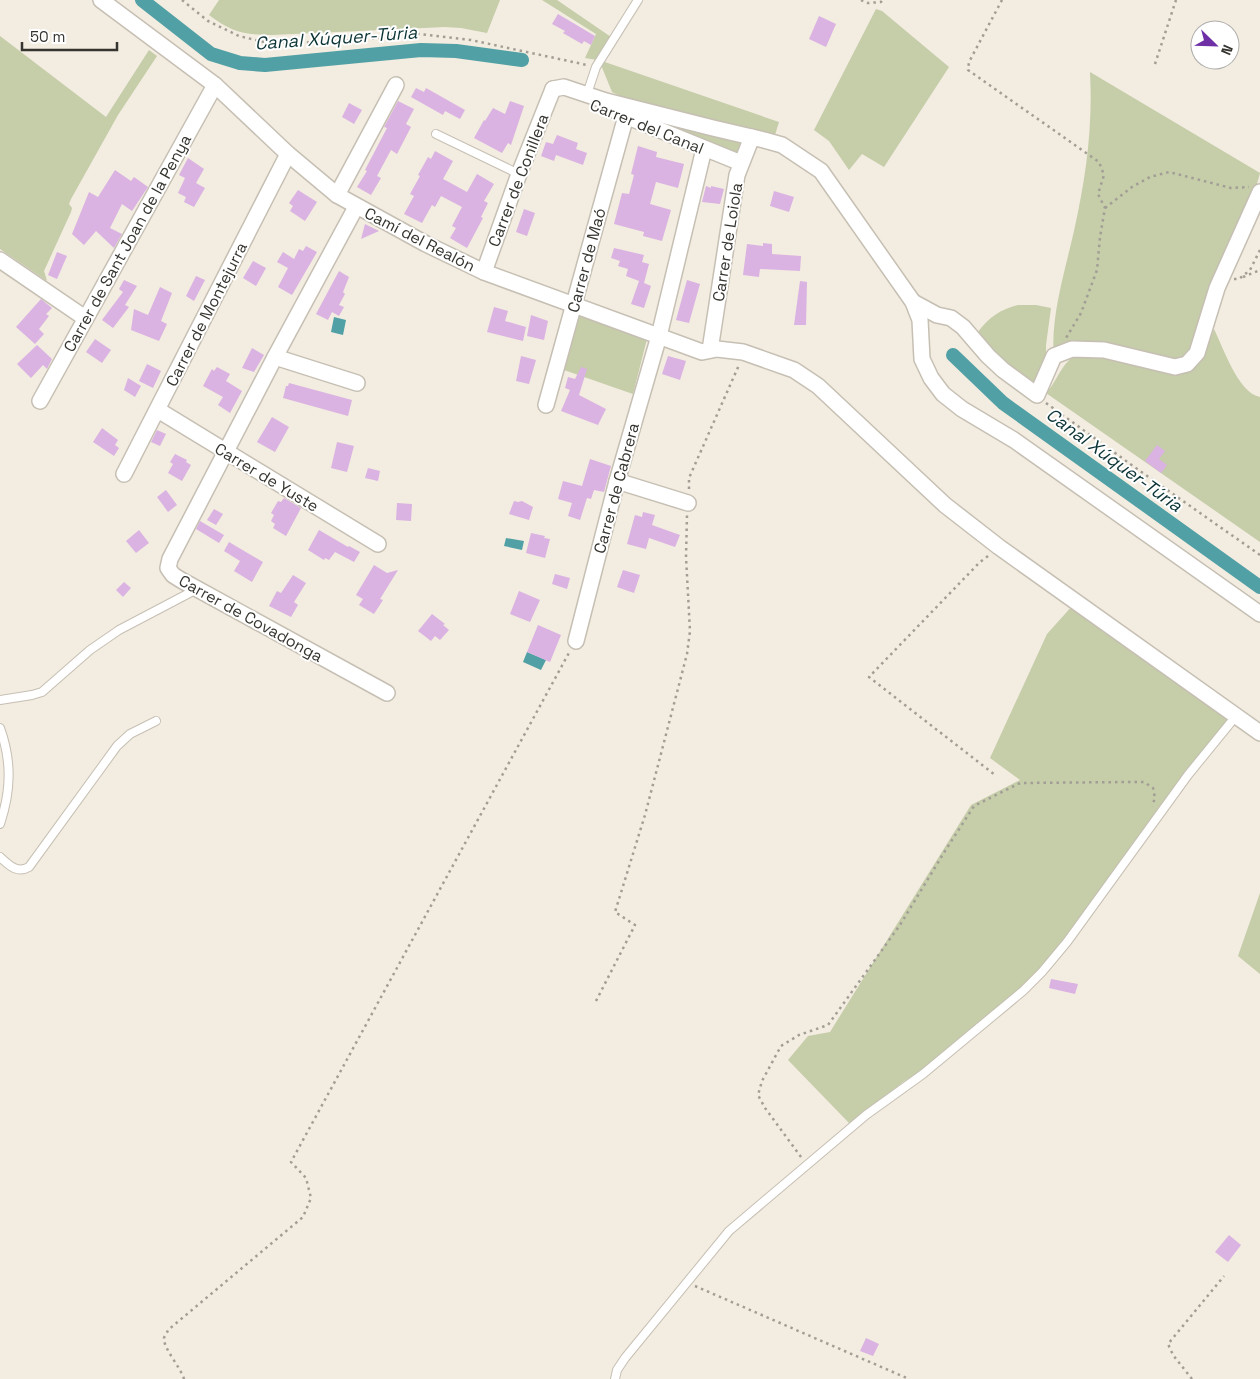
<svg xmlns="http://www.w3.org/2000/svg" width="1260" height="1379" font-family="'Space Grotesk',sans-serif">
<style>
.green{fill:#c5cda9}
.water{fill:#51a0a5}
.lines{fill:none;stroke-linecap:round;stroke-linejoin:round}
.canal{stroke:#51a0a5;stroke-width:14}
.building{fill:#dab3e2}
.lane-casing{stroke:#c6bfb3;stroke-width:10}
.street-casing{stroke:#c6bfb3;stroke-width:18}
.path{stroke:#a29e95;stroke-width:2.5;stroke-dasharray:2.5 4;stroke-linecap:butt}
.lane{stroke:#fff;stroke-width:8}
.street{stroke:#fff;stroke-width:15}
.labels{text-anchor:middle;stroke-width:4;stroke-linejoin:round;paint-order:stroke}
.street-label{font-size:16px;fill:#36342f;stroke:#fff}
.water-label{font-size:18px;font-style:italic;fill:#0c3436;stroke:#fff}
</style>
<rect width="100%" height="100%" fill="#f3ece0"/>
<g class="green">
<path d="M219 0H500L487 33 461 28 445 27 272 35C245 35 231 32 209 15Z"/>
<path d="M542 0H557L611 37 597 60 585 58 596 34Z"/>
<path d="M876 9 882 11 949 67 884 167 862 154 849 170 829 141 814 130Z"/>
<path d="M0 36 106 117 149 50 157 56 118 115 71 199 69 204 72 208 71 212 44 271 47 281 0 249Z"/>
<path d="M599 60 779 122 775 135 640 106 612 92Z"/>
<path d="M1090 72 1260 173 1256 187 1194 344 1182 358 1175 361 1114 349 1054 358C1050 318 1065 271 1074 231 1086 177 1093 127 1090 72Z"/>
<path d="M606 101 745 141 736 161Z"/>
<path d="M1018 305H1036L1051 308 1046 345V365L1034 385 997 356 978 332C988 318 1001 309 1018 305Z"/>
<path d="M578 314 647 339 633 394 564 370Z"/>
<path d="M1214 329C1223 347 1238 393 1260 397V542L1046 393C1058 381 1062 360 1079 354L1189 369C1205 362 1208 344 1214 329Z"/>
<path d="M1073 605 1228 720 1190 766 1071 931 1033 978 929 1066 903 1082 850 1124 788 1060 808 1036 830 1032 971 805 1020 780 990 758 1047 634Z"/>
<path d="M1260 893V974L1238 956Z"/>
</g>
<g class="water">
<path d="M334 317 346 320 343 335 331 332Z"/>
<path d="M506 538 524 541 522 550 504 546Z"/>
<path d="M527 652 546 660 541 670 523 662Z"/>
</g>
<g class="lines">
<g class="canal">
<path d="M142 0 211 54 240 63 265 65 421 50 456 51 522 60"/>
<path d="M953 355 1003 403 1260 587"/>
</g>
</g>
<g class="building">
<path d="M558 14 595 36 591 45 584 41 582 44 563 33 565 31 552 24Z"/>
<path d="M819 16 836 24 826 47 809 39Z"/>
<path d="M416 88 424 92 426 88 465 110 460 119 445 111 443 115 411 97Z"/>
<path d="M398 101 414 109 406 124 411 127 397 154 391 150 377 176 381 178 371 195 357 187 367 171 365 170 387 128 384 127Z"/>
<path d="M510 101 524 106 511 145 508 143 502 153 474 138 484 120 485 121 493 108 505 114Z"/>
<path d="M349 103 362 110 354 124 342 117Z"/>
<path d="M557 135 578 143 576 149 587 153 583 165 556 155 554 161 541 156 546 142 553 144Z"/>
<path d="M638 146 657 152 656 157 684 164 678 188 656 182 650 204 671 210 662 241 643 236 644 232 614 224 622 193 629 194 634 175 631 174Z"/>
<path d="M435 151 453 161 443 179 447 181 467 192 477 174 494 184 484 201 488 203 481 217 483 218 467 248 450 238 456 228 452 226 462 207 441 196 435 207 432 205 422 223 404 214 414 196 410 194 420 176 418 175 428 157 431 159Z"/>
<path d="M188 158 204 169 196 183 205 188 194 207 184 202 186 197 178 193 185 178 179 175Z"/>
<path d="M115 170 131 181 134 177 148 187 132 211 122 204 110 228 122 234 114 248 96 231 84 245 72 234 89 192 98 197Z"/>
<path d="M706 186 711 188V186L724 189 720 204 702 202Z"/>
<path d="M298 190 317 202 305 221 290 211 293 206 289 203Z"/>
<path d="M774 191 794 197 789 212 770 206Z"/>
<path d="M524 209 535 213 527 236 516 232Z"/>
<path d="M365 224 379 231 361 239Z"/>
<path d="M763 243 772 244V254L801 256 800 271 760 269 759 277 743 275 747 244 763 246Z"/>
<path d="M306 246 317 252 292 295 278 287 288 268 277 262 283 252 294 259 299 249 303 251Z"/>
<path d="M614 248 644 255 642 262 649 264 644 283 651 286 644 308 631 304 639 281 626 276 628 269 618 266 620 261 611 258Z"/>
<path d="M57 252 67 256 57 279 48 275Z"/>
<path d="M253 261 266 268 256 286 243 278Z"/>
<path d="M339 271 349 277 343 292 345 294 339 305 344 307 339 316 332 312 328 320 316 314Z"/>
<path d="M196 276 205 280 194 301 186 296Z"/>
<path d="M124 280 137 286 125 305 129 307 113 328 102 320 123 292 119 289Z"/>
<path d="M687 280 700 284 689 323 676 320Z"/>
<path d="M800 281 807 282 806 325H794Z"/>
<path d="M160 287 172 293 161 321 167 324 159 341 131 330 134 309 148 315Z"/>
<path d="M41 299 52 308 46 314 49 316 39 329 44 334 35 344 16 327Z"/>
<path d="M494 307 508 311 505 321 526 327 523 341 487 332Z"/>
<path d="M531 315 548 321 544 340 527 336Z"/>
<path d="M95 339 111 350 102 363 86 352Z"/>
<path d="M37 345 52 359 47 369 43 365 31 378 17 364Z"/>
<path d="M252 348 264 355 254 372 242 368Z"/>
<path d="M521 356 536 360 529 384 516 381Z"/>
<path d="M668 356 686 361 680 380 662 374Z"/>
<path d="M147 364 161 371 153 388 139 381Z"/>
<path d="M217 367 230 374 226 381 242 391 230 413 218 405 223 397 203 386 212 369 214 371Z"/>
<path d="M581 367 587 369 579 395 606 409 598 425 561 411 570 390 565 388 568 377 575 379Z"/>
<path d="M128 378 141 386 135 397 124 390Z"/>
<path d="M289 383 352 400 348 416 283 398 286 386H288Z"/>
<path d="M272 417 289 427 275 452 257 442Z"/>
<path d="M102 428 118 440 115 445 119 448 114 456 93 442Z"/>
<path d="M157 430 166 434 160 446 151 442Z"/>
<path d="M337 442 354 446 347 472 331 468Z"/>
<path d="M1157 445 1165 451 1159 459 1167 465 1161 473 1145 461Z"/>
<path d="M175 454 187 460 186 462 191 465 182 481 168 473 173 464 170 462Z"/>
<path d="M590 459 611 466 604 492 594 490 591 499 587 498 580 520 568 516 572 503 558 499 563 481 582 486Z"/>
<path d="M368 468 380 471 378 481 365 478Z"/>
<path d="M166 490 177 505 168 512 157 497Z"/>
<path d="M284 498 301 508 286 536 273 528 275 524 271 521 274 515 271 513 278 501 281 502Z"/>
<path d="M514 501 518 502 522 501 533 507 529 520 509 514Z"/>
<path d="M397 503 412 504 411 521 396 520Z"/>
<path d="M214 509 223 514 216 525 207 520Z"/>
<path d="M643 512 655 515 652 525 680 535 675 547 649 538 646 549 627 544 635 515 642 517Z"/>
<path d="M200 521 224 535 219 543 196 529Z"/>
<path d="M139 530 149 543 136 553 126 541Z"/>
<path d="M319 530 348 547 349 546 360 552 354 562 335 552 329 560 325 558 324 560 308 550Z"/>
<path d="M531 533 545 536 544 538 550 539 545 558 526 553Z"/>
<path d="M229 542 263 562 252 582 234 571 240 561 224 551Z"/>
<path d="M374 565 387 573 398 570 380 599 383 600 374 614 359 605 363 599 356 595Z"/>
<path d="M623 570 640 575 634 593 617 587Z"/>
<path d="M555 574 570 578 567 589 552 584Z"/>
<path d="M293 575 306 583 294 602 298 605 291 617 269 606 277 591 281 593Z"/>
<path d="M124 582 131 588 123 597 116 590Z"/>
<path d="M519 591 540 600 530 622 510 614Z"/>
<path d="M432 614 445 624 443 625 449 630 440 640 435 636 431 641 418 631Z"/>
<path d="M538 625 561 635 550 662 527 652Z"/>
<path d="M1051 979 1078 984 1075 994 1049 988Z"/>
<path d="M1229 1235 1241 1245 1228 1262 1215 1252Z"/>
<path d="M866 1338 879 1344 873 1356 860 1351Z"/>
</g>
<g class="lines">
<g class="lane-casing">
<g id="lane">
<path d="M587 94 596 67 638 0"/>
<path d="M436 134 519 174"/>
<path d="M0 700 32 695 42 692 90 650 119 630 197 589"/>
<path d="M0 728C12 761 11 791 0 824"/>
<path d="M0 857C9 865 17 874 29 867L117 746 130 734 156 721"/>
<path d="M615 1379 617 1370 625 1358 729 1231 866 1115 923 1074 1023 991 1042 972 1067 942 1188 775 1236 716"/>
</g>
</g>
<g class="street-casing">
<g id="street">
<path d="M101 0 215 85 288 154 337 195 426 244 484 272 702 352 717 349 743 352 794 370 818 386 945 505 999 547 1260 733"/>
<path d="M553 89 564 87 606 101 713 128 764 140 782 145 821 171 913 302 920 320 922 359 931 378 943 394 962 409 1014 440 1260 614"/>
<path d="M618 113 741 163"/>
<path d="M337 195 396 85"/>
<path d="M356 207 275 357 170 559 168 568 173 575 181 580 387 693"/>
<path d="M0 260 85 318"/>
<path d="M484 272 519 174 553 89"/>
<path d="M913 302 937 315 951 318 963 327 988 356 1003 370 1037 395 1054 356 1072 349 1104 350 1175 367 1187 364 1197 353 1217 288 1260 192"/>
<path d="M710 350 737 175 752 137"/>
<path d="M275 357 357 383"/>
<path d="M40 401 215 85"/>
<path d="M546 405 626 116"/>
<path d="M158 410 378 544"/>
<path d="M124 474 288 154"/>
<path d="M617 481 688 503"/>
<path d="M576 641 617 481 659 336 704 149"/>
</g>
</g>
<g class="path">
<path d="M182 0 208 21 239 36 264 42 297 43 356 40 419 34 471 40 587 65"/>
<path d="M861 0 868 3 881 2 882 0"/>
<path d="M1002 0 969 62 968 70 1099 162 1104 175 1098 194 1105 208 1100 237 1097 270 1081 313 1066 338"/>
<path d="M1155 64 1176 0"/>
<path d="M1105 208 1132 187 1150 177 1169 172 1231 188 1249 187"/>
<path d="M1243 277 1260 270"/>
<path d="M1234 279H1239L1250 270 1260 250"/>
<path d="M1046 403 1133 466 1260 555"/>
<path d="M689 489V478L739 365"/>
<path d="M988 556 980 562 869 677 995 775"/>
<path d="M596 1001 635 925 615 912 645 815 687 654 690 631 686 557 687 515"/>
<path d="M801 1157 765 1108 758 1095 762 1081 781 1046 799 1035 828 1025 900 925 945 851 974 806 1020 783 1129 782H1144L1153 788 1155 798 1152 806"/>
<path d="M695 1286 909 1379"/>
<path d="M184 1379C181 1368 163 1348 164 1338 165 1335 167 1333 168 1330L303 1217 311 1198 306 1178 291 1162 570 651"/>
<path d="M1192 1379 1173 1355 1168 1344 1224 1276"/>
</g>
<use href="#lane" class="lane"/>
<use href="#street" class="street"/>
</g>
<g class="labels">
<g class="street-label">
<text transform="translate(647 126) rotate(22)" y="6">Carrer del Canal</text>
<text transform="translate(518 180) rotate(-69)" y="6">Carrer de Conillera</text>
<text transform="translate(420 239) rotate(27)" y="6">Camí del Realón</text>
<text transform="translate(727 242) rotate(-81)" y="6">Carrer de Loiola</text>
<text transform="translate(127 243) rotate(-61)" y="6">Carrer de Sant Joan de la Penya</text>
<text transform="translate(586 260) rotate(-75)" y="6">Carrer de Maó</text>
<text transform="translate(206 314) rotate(-63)" y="6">Carrer de Montejurra</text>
<text transform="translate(267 477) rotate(31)" y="6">Carrer de Yuste</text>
<text transform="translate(616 488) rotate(-75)" y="6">Carrer de Cabrera</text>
<text transform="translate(251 618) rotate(29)" y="6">Carrer de Covadonga</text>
</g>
<g class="water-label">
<text transform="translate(336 38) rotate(-4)" y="6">Canal Xúquer-Túria</text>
<text transform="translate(1114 460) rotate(36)" y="6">Canal Xúquer-Túria</text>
</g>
</g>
<g transform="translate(1215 45) rotate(113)"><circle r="24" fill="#ffffff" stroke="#afaeac"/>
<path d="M0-4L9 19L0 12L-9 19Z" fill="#7030a5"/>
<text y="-8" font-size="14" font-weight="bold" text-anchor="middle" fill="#36342f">N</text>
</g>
<path d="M22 42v8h95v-8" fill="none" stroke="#36342f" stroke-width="2.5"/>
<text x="30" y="42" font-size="15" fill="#36342f" stroke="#ffffff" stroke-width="4" paint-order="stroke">50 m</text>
</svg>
